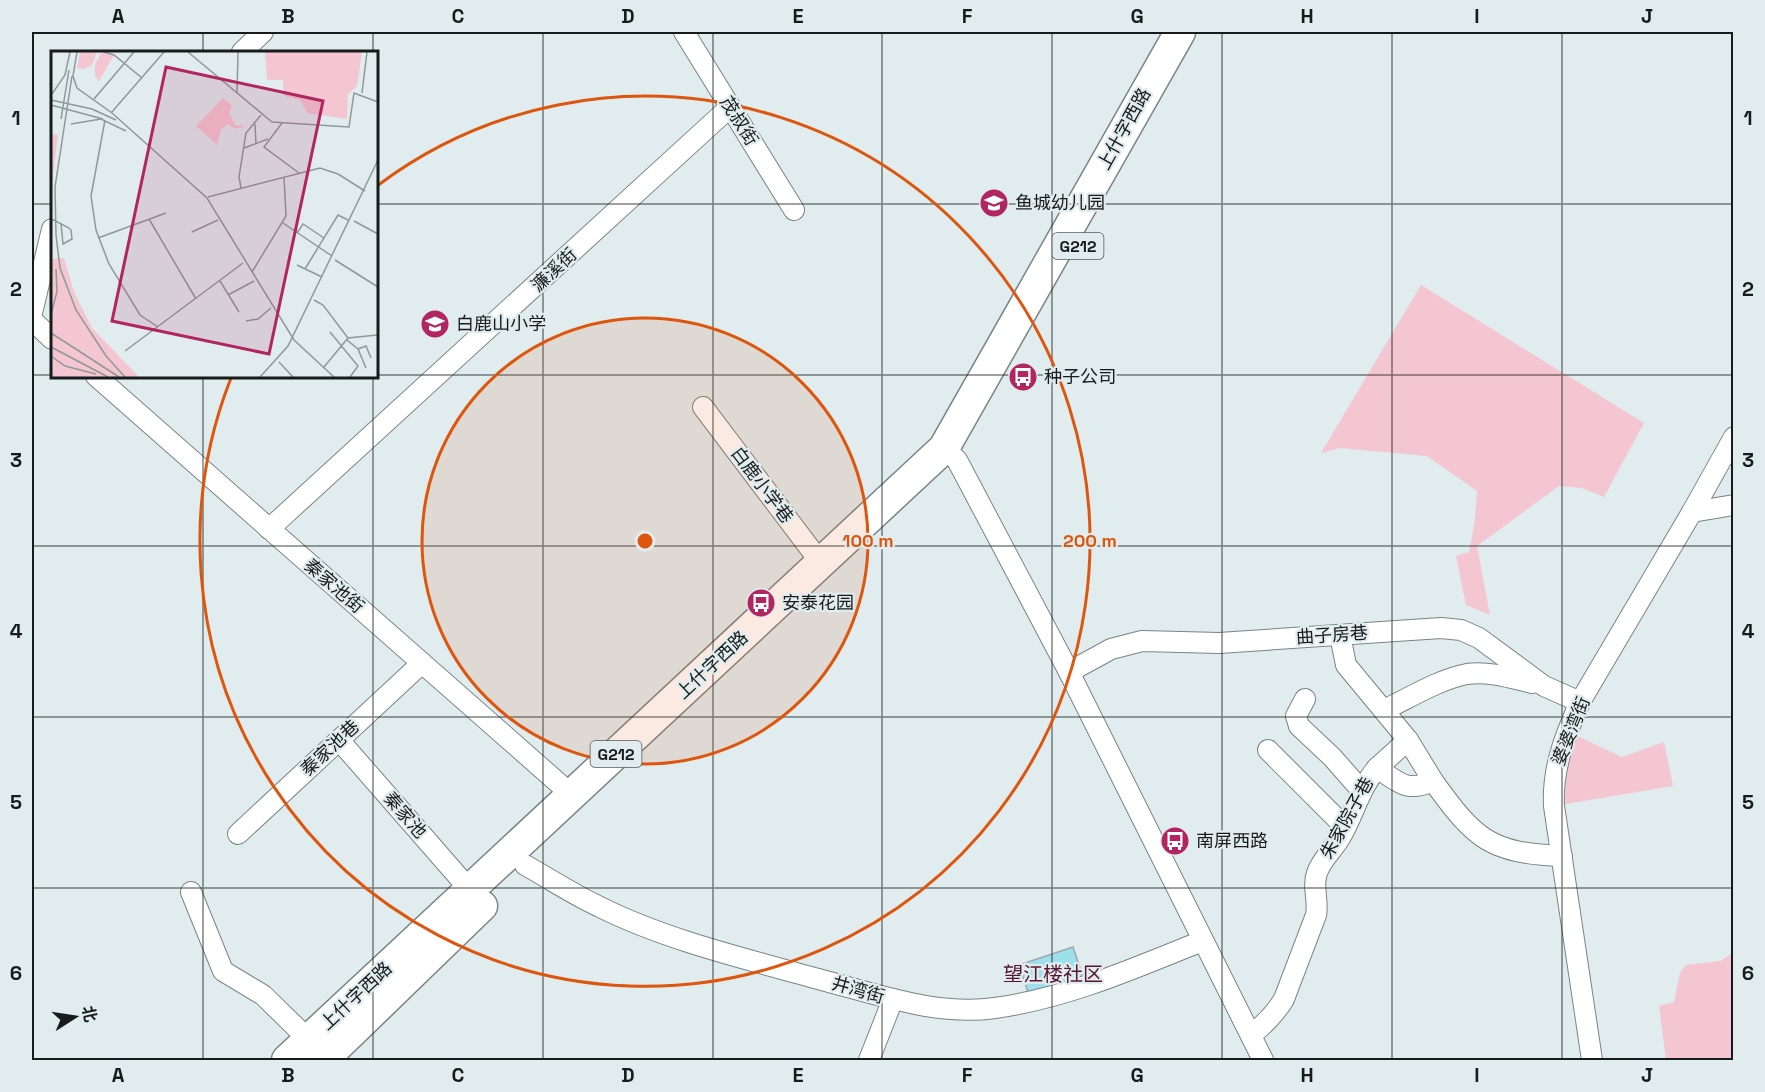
<svg xmlns="http://www.w3.org/2000/svg" width="1765" height="1092" font-family="'Space Grotesk','Noto Sans SC',sans-serif">
<style>
.green{fill:#f4c6d2}
.building{fill:#9de0ec;stroke:#9ea9ab;stroke-width:1.5}
.lines{fill:none;stroke-linecap:round;stroke-linejoin:round}
.minor-casing{stroke:#7a8486;stroke-width:22}
.highway-casing{stroke:#7a8486;stroke-width:33}
.minor{stroke:#fff;stroke-width:20}
.highway{stroke:#fff;stroke-width:30}
.grid{fill:none;stroke:#171b1c;stroke-width:1.5;stroke-opacity:0.55}
.ring{fill:none;stroke:#de560d;stroke-width:3}
.labels{text-anchor:middle;stroke-width:4.5;stroke-linejoin:round;paint-order:stroke}
.shield{fill:#e0ecee;stroke:#535a5b;stroke-width:1.5}
.shield-label{font-size:16px;font-weight:bold;fill:#171b1c}
.street-label{font-size:18px;fill:#171b1c;stroke:#e0ecee}
.poi-label{font-size:18px;fill:#171b1c;stroke:#e0ecee;text-anchor:start}
.neighbourhood-label{font-size:20px;fill:#57142e;stroke:#e0ecee}
.inset-road{fill:none;stroke:#90989a;stroke-width:1.5}
.view{fill:#b12560;fill-opacity:0.15;stroke:#b12560;stroke-width:3}
.inset-edge{fill:none;stroke:#171b1c;stroke-width:3}
.centre{fill:#de560d;stroke:#e0ecee;stroke-width:3}
.ring-label{font-size:18px;text-anchor:middle;font-weight:bold;fill:#de560d;stroke:#e0ecee;stroke-width:4.5;stroke-linejoin:round;paint-order:stroke}
.neatline{fill:none;stroke:#171b1c;stroke-width:2}
.grid-label{font-size:20px;text-anchor:middle;font-weight:bold;fill:#171b1c}
</style>
<rect width="100%" height="100%" fill="#e0ecee"/>
<g class="green">
<path d="M1421 285 1644 423 1604 497 1582 488 1559 486 1477 546 1490 615 1466 605 1456 556 1469 552 1475 520 1477 491 1427 456 1340 448 1321 453Z"/>
<path d="M1567 731 1622 757 1664 742 1673 786 1554 806Z"/>
<path d="M1733 953V1060H1666L1659 1006 1674 1002 1680 973 1686 965 1720 961Z"/>
</g>
<path class="building" d="M1073 947 1086 986 1031 1001 1019 965Z"/>
<g class="lines">
<g class="minor-casing">
<g id="minor">
<path d="M684 32 794 210"/>
<path d="M242 52 263 32"/>
<path d="M32 313 52 229"/>
<path d="M32 320 52 339"/>
<path d="M96 376 572 795"/>
<path d="M703 407 821 563"/>
<path d="M944 448 957 460 1069 672 1263 1060"/>
<path d="M1692 512 1734 505"/>
<path d="M269 529 730 107"/>
<path d="M1340 635 1346 665 1408 740 1433 781"/>
<path d="M1069 672 1111 649 1142 641 1219 643 1441 628 1461 630 1479 638 1544 686 1580 702"/>
<path d="M1305 699 1296 716 1299 726 1332 757 1361 790"/>
<path d="M1384 710C1409 698 1440 679 1467 674 1489 671 1511 678 1532 683"/>
<path d="M339 740 470 890"/>
<path d="M1268 750 1345 827"/>
<path d="M1377 768 1408 740"/>
<path d="M238 834 422 663"/>
<path d="M525 865C550 879 574 895 600 907 670 942 755 961 829 982 883 996 939 1016 995 1008 1067 998 1135 968 1202 941"/>
<path d="M191 892 223 971 263 995 309 1040"/>
<path d="M1251 1035C1265 1024 1275 1014 1284 999L1316 915C1319 902 1312 886 1317 873 1321 860 1333 850 1340 838 1354 815 1359 789 1377 768 1399 782 1406 793 1433 781 1475 839 1489 853 1562 856"/>
<path d="M869 1060 893 999"/>
<path d="M1592 1060 1554 806C1552 768 1565 736 1580 702L1692 512 1734 437"/>
</g>
</g>
<g class="highway-casing">
<g id="highway">
<path d="M287 1060 944 448 1180 32"/>
<path d="M323 1060 482 906"/>
</g>
</g>
<use href="#minor" class="minor"/>
<use href="#highway" class="highway"/>
</g>
<path class="grid" d="M203 32V52M373 32V52M543 32V1060M713 32V1060M882 32V1060M1052 32V1060M1222 32V1060M1392 32V1060M1562 32V1060M32 204H52M376 204H1734M32 375H52M376 375H1734M203 376V1060M373 376V1060M32 546H1734M32 717H1734M32 888H1734"/>
<circle cx="645" cy="541" r="223" fill="#de560d" fill-opacity=".12"/>
<g class="ring">
<circle cx="645" cy="541" r="223"/>
<path d="M377 186A445 445 0 1 1 231 378"/>
</g>
<defs>
<g id="school-disc" transform="scale(1.5)"><circle r="9.5" fill="#b12560" stroke="#e0ecee"/><path d="M0-5L7-2L0 1L-7-2ZM-4 1L0 2.5L4 1V4Q0 6-4 4Z" fill="#fff"/></g>
<g id="bus-disc" transform="scale(1.5)"><circle r="9.5" fill="#b12560" stroke="#e0ecee"/><path d="M-5-6H5V4H4V6H2V4H-2V6H-4V4H-5ZM-3.5-4V0h7V-4ZM-3.5 1.2v1.5H-2V1.2ZM2 1.2v1.5H3.5V1.2Z" fill="#fff"/></g>
</defs>
<g fill-rule="evenodd">
<use href="#school-disc" x="994" y="203"/>
<use href="#school-disc" x="435" y="324"/>
<use href="#bus-disc" x="1023" y="377"/>
<use href="#bus-disc" x="761" y="603"/>
<use href="#bus-disc" x="1175" y="841"/>
</g>
<g class="labels">
<g class="shield">
<rect x="1052.5" y="233" width="51" height="26" rx="4.5"/>
<rect x="590.5" y="741" width="51" height="26" rx="4.5"/>
</g>
<g class="shield-label">
<text x="1078" y="252">G212</text>
<text x="616" y="760">G212</text>
</g>
<g class="street-label">
<text transform="translate(739 121) rotate(58)" y="6">茂叔街</text>
<text transform="translate(1124 129) rotate(-61)" y="6">上什字西路</text>
<text transform="translate(554 270) rotate(-43)" y="6">濂溪街</text>
<text transform="translate(762 485) rotate(53)" y="6">白鹿小学巷</text>
<text transform="translate(334 586) rotate(41)" y="6">秦家池街</text>
<text transform="translate(1332 635) rotate(-4)" y="6">曲子房巷</text>
<text transform="translate(712 665) rotate(-43)" y="6">上什字西路</text>
<text transform="translate(1571 731) rotate(-68)" y="6">婆婆湾街</text>
<text transform="translate(330 748) rotate(-43)" y="6">秦家池巷</text>
<text transform="translate(405 815) rotate(49)" y="6">秦家池</text>
<text transform="translate(1347 818) rotate(-61)" y="6">朱家院子巷</text>
<text transform="translate(858 990) rotate(16)" y="6">井湾街</text>
<text transform="translate(356 996) rotate(-43)" y="6">上什字西路</text>
</g>
<g class="poi-label">
<text x="1015" y="209">鱼城幼儿园</text>
<text x="456" y="330">白鹿山小学</text>
<text x="1044" y="383">种子公司</text>
<text x="782" y="609">安泰花园</text>
<text x="1196" y="847">南屏西路</text>
</g>
<g class="neighbourhood-label">
<text x="1053" y="981">望江楼社区</text>
</g>
</g>
<g transform="translate(51 51)">
<rect width="327" height="327" fill="#e0ecee"/>
<path d="M29 1H46L41 14 33 18 26 17ZM51 1 63 4 48 30 44 25V13ZM214 1H311L306 35 297 43 296 68 256 62 249 49 233 45 232 29H216ZM172 47 181 55 178 61 184 74 195 75 185 78 176 73 170 79 166 94 145 75ZM0 83 7 84 0 139ZM13 207 23 241 41 277 88 326H0V208Z" fill="#f4c6d2"/>
<path class="inset-road" d="M26 1 22 25 26 37 61 62 156 147 243 289 283 326M53 1 63 4 91 27M137 1 221 71 298 76 303 42 327 51M186 42 187 1M311 42 316 1M1 43 14 24 19 1M43 48 83 1M0 49 41 58 65 69M0 54 52 68M60 62 113 1M10 68 18 19M54 69 40 145 45 179 58 213 89 264 107 276M231 72 213 96 248 122M20 73 50 68 75 80M204 73 205 93M193 97 217 88M190 137 188 126 195 82 210 64M157 146 269 117 287 123 314 140M98 168 145 248M0 169H3L18 177 20 179 21 188 12 193 10 173M303 170 327 183M232 172 281 205M141 181 167 169M246 182 252 173 273 187M5 184 4 136 21 25M5 184 9 217 25 259 55 305 74 326M47 187 115 162M284 209 327 236M246 214 271 226M254 218 287 164 297 169M201 221 235 165 233 126M169 230 188 261M177 244 203 230M263 249 272 254 297 287 273 316M0 263 6 241 5 218M195 270 207 268 220 257M279 281 307 315 299 326M0 282 68 326M297 287 326 284M296 289 307 298 315 317M0 296 57 326M307 298 315 295 320 307M74 300 192 212M0 305 14 315 45 323M228 311 242 326M209 326 237 295 327 109"/>
<path class="view" d="M115 16 272 50 218 303 61 270Z"/>
<rect width="327" height="327" class="inset-edge"/>
</g>
<circle cx="645" cy="541" r="9" class="centre"/>
<g class="ring-label">
<text x="868" y="547">100 m</text>
<text x="1090" y="547">200 m</text>
</g>
<rect width="1765" height="1092" fill="none" stroke="#e0ecee" stroke-width="66"/>
<g transform="translate(75 1017) rotate(78)" stroke="#e0ecee" stroke-width="4.5" paint-order="stroke">
<path d="M0-4.5L10 22L0 15L-10 22Z" fill="#171b1c"/>
<text y="-9" font-size="16" font-weight="bold" text-anchor="middle" fill="#171b1c">北</text>
</g>
<rect x="33" y="33" width="1699" height="1026" class="neatline"/>
<g class="grid-label">
<text x="118" y="23">A</text>
<text x="288" y="23">B</text>
<text x="458" y="23">C</text>
<text x="628" y="23">D</text>
<text x="798" y="23">E</text>
<text x="967" y="23">F</text>
<text x="1137" y="23">G</text>
<text x="1307" y="23">H</text>
<text x="1477" y="23">I</text>
<text x="1647" y="23">J</text>
<text x="16" y="125">1</text>
<text x="1748" y="125">1</text>
<text x="16" y="296">2</text>
<text x="1748" y="296">2</text>
<text x="16" y="467">3</text>
<text x="1748" y="467">3</text>
<text x="16" y="638">4</text>
<text x="1748" y="638">4</text>
<text x="16" y="809">5</text>
<text x="1748" y="809">5</text>
<text x="16" y="980">6</text>
<text x="1748" y="980">6</text>
<text x="118" y="1082">A</text>
<text x="288" y="1082">B</text>
<text x="458" y="1082">C</text>
<text x="628" y="1082">D</text>
<text x="798" y="1082">E</text>
<text x="967" y="1082">F</text>
<text x="1137" y="1082">G</text>
<text x="1307" y="1082">H</text>
<text x="1477" y="1082">I</text>
<text x="1647" y="1082">J</text>
</g>
</svg>
